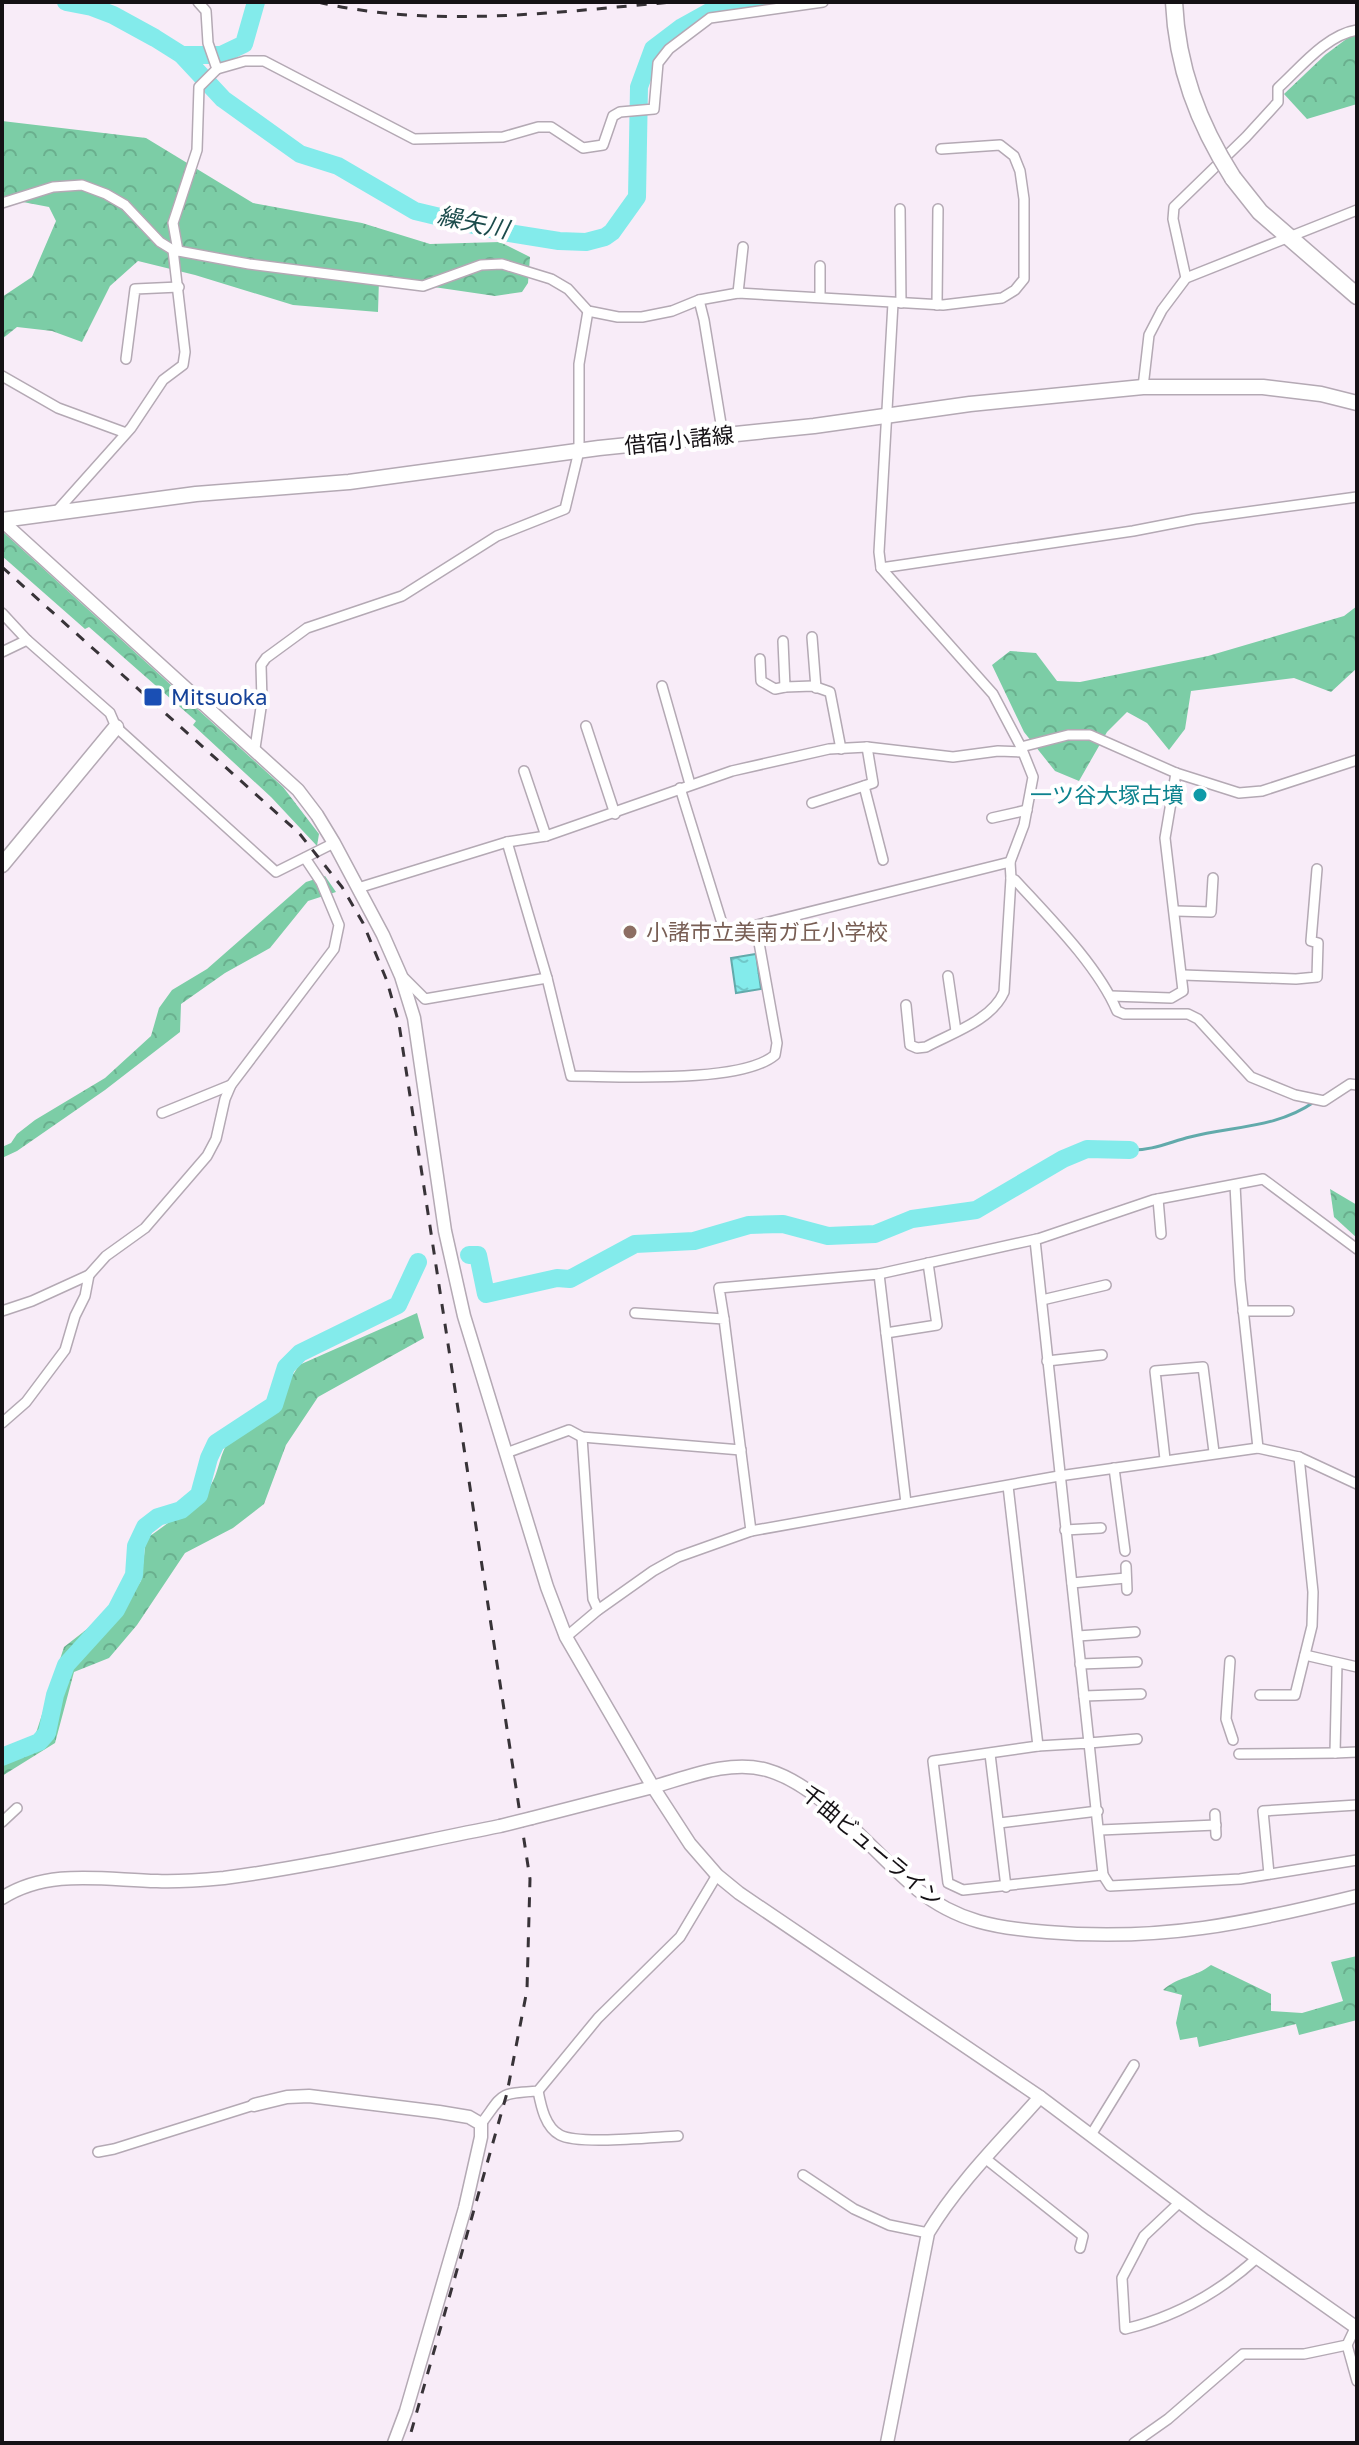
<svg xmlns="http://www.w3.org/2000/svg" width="1359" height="2445" font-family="'Golos Text','Noto Sans JP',sans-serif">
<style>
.forest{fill:url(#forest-crowns)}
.water{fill:url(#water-ripples);stroke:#62aaab;stroke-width:2}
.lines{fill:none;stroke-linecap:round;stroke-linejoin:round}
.stream{stroke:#62aaab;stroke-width:3}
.river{stroke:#83ebeb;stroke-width:18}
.minor-casing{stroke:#b4a9b4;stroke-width:12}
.tertiary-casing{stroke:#b4a9b4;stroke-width:15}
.secondary-casing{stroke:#b4a9b4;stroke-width:17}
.trunk-casing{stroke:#b4a9b4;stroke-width:19}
.minor{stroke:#fff;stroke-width:9}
.tertiary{stroke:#fff;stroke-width:12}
.secondary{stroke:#fff;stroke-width:14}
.trunk{stroke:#fff;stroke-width:16}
.rail{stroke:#383338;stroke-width:3;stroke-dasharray:10 10;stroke-linecap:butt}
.tertiary-bridge-casing{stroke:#b4a9b4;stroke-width:15;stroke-linecap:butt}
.trunk-bridge-casing{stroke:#b4a9b4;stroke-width:19;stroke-linecap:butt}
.tertiary-bridge{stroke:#fff;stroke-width:12}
.trunk-bridge{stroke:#fff;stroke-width:16}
.transit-dot{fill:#1a4fb4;stroke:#fff;stroke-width:3}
.culture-dot{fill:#0f9aa8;stroke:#fff;stroke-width:3}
.education-dot{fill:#8d6e63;stroke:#fff;stroke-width:3}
.labels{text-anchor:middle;stroke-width:8;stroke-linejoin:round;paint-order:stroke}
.street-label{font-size:22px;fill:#151115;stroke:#fff}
.transit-label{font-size:22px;fill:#164399;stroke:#fff;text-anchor:start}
.culture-label{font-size:22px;fill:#0d838f;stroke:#fff;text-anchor:end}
.education-label{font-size:22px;fill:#785e54;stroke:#fff;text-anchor:start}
.water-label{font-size:24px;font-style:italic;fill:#1c4c4c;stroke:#fff}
</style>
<defs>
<pattern id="forest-crowns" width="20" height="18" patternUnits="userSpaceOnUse" patternTransform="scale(2)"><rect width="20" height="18" fill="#7ccda6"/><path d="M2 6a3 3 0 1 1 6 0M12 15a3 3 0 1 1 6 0" fill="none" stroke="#6aaf8e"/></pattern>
<pattern id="water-ripples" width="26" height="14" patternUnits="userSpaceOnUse" patternTransform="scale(2)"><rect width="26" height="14" fill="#83ebeb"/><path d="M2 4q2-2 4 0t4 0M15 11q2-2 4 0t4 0" fill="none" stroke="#70c8c9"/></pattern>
</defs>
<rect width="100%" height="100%" fill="#f8ecf8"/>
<g class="forest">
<path d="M1357 31V104L1307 119 1284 94 1325 55Z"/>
<path d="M2 121 146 138 253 203 362 223 430 244 500 242 530 257 528 283 522 292 495 296 379 279 378 312 293 305 195 275 138 261 110 286 82 342 52 331 17 327 2 339V297L32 277 56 221 49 207 2 198Z"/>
<path d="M2 531 283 787 319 834 317 846 271 797 193 725 196 721 89 627 85 629 2 556Z"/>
<path d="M1357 606V668L1331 692 1294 678 1191 691 1185 729 1169 750 1147 723 1127 712 1107 732 1079 781 1055 771 1024 732 992 665 1010 651 1036 653 1057 681 1080 682 1208 656 1344 616Z"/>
<path d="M325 876 336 892 308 901 270 948 225 973 181 1004 180 1032 105 1090 17 1151 2 1158V1147L11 1143 17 1134 35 1120 105 1078 151 1036 159 1008 172 990 207 969 306 882Z"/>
<path d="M1330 1189 1357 1205V1238L1334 1217Z"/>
<path d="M417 1313 424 1338 318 1397 286 1445 264 1504 233 1528 185 1553 137 1625 109 1658 74 1672 55 1743 2 1776V1761L15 1756 36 1733 64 1647 132 1594 141 1581 146 1539C163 1526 202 1501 212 1483 220 1469 220 1449 232 1438 257 1412 280 1398 299 1365Z"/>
<path d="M1357 1956V2020L1299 2035 1296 2024 1199 2047 1197 2037 1180 2040 1176 2023 1182 1995 1163 1990C1177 1977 1196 1977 1211 1965L1271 1994V2011L1302 2013 1343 2001 1331 1962Z"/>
</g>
<path class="water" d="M756 954 761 989 736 993 731 958Z"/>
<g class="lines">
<path class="stream" d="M1130 1150C1151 1151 1170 1142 1190 1137 1233 1126 1277 1128 1314 1102"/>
<g class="river">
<path d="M66 2 92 7 113 15 155 38 182 55 223 99 300 154 338 166 415 211 503 232 559 241 586 242 605 237 612 232 637 197 639 87 653 49 682 27 709 12 777 2"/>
<path d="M182 55H221L244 44 256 2"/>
<path d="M469 1255H478L486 1294 557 1278 570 1279 635 1244 694 1241 749 1225 783 1224 828 1236 875 1234 912 1219 976 1210 1063 1159 1087 1149 1130 1150"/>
<path d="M2 1757 39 1742 47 1733 55 1695 66 1665 116 1610 134 1575 136 1546 145 1527 158 1517 181 1510 199 1495 209 1458 216 1443 274 1405 286 1367 300 1353 398 1305 418 1262"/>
</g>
<g class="minor-casing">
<g id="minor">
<path d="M217 69 245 61H264L414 139 503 137 538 127H551L583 148 603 145 613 116 620 112 654 109 658 63 669 49 710 18 823 2"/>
<path d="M2 203 53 187 82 185 106 194 125 205 160 242 173 250 249 264 423 286 481 265 502 264 551 279 568 289 588 311 618 317H642L672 311 699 300 738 293 943 305 1002 298 1015 290 1024 279V199L1020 171 1014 156 1000 145 941 149"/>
<path d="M900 209 901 303"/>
<path d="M178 251 173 223 197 150 199 87 217 69 208 43 206 11 198 2"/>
<path d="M1186 278 1173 219 1174 207 1246 137 1278 102V88C1300 68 1326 35 1357 30"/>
<path d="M738 293 743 247"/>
<path d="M820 297V266"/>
<path d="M699 300 704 320 723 436"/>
<path d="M893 303 879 552 881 568 993 694 1021 747 1033 777 1024 825 1010 862 1011 878 1015 880C1049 917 1098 966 1117 1011L1124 1014H1188L1198 1019 1251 1077 1295 1095 1324 1101 1350 1084 1357 1085"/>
<path d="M937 305 938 209"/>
<path d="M126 359 135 289 179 287"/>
<path d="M2 376 58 408 126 433"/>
<path d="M1143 387 1149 335 1162 310 1186 278 1357 210"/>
<path d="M56 512 131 428 163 380 183 365 185 352 173 250"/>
<path d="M881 568 1133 531 1195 519 1357 497"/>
<path d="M2 613 27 640 110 713 116 727 276 872 334 843"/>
<path d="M812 637 816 688"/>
<path d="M783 641 785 687 813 686 830 692 841 749"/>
<path d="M2 652 27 640"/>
<path d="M760 659 761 681 775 689 785 687"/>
<path d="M662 686 690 784"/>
<path d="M586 726 615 814"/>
<path d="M1021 747 1068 735H1090L1176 773 1239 793 1262 791 1357 760"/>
<path d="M255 748 262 701 261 665 266 658 307 628 402 596 497 536 565 509 579 451V364L588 311"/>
<path d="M524 771 546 836"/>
<path d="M864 786 883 860"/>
<path d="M680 788 725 933 1010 862"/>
<path d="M812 803 873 783 867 747"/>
<path d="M992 818 1027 810"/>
<path d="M358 888 507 842 546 836 732 771 829 749 867 747 953 757 998 751 1022 752"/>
<path d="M1176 911 1211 912 1213 878"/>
<path d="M1183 975 1296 979 1317 977 1318 943 1311 941 1317 869"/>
<path d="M948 976 956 1031"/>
<path d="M404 978 425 999 547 978 507 842"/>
<path d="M547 978 571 1076C617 1076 741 1084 775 1055L777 1043 756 926"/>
<path d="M1111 996 1171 998 1183 991 1165 838 1176 773"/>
<path d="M906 1005 910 1045 917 1048 926 1047C952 1033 992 1020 1004 992L1011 878"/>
<path d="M162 1113 231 1085"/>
<path d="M1235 1185 1240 1280 1258 1448"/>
<path d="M1158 1199 1161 1234"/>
<path d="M879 1274 1037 1239"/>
<path d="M1042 1300 1106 1285"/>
<path d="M2 1311 32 1301 89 1275 106 1256 145 1228 207 1156 216 1139 225 1099 231 1085 334 949 339 925 321 882 305 858"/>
<path d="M1243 1311H1289"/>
<path d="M635 1313 724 1319 751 1531"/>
<path d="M724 1319 719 1288 879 1274 906 1503"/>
<path d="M886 1333 937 1325 928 1263"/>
<path d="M1047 1361 1102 1355"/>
<path d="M2 1423 26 1402 65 1350 75 1316 85 1296 89 1275"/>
<path d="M582 1437 593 1599 598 1610"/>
<path d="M506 1453 569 1430 582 1437 741 1450"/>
<path d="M1165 1459 1155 1371 1203 1367 1214 1452"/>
<path d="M1114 1468 1125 1551"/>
<path d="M1008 1486 1038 1746"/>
<path d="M1065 1530 1101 1528"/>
<path d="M1126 1566 1127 1590"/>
<path d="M1072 1583 1126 1578"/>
<path d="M1078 1636 1135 1632"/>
<path d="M566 1637 598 1610 653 1571 678 1557 751 1531 1059 1476 1258 1448 1299 1457 1357 1484"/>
<path d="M1305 1655 1357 1667"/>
<path d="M1230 1661 1226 1719 1233 1740"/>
<path d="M1337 1663 1335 1753 1357 1752"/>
<path d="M1080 1664 1137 1662"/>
<path d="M1260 1695H1295L1312 1626 1313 1592 1299 1457"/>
<path d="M1084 1696 1141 1694"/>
<path d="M1137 1739 1089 1743 1035 1240 1153 1200 1263 1179 1357 1249"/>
<path d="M1089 1743 1103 1875 963 1890 948 1883 933 1761 1038 1746Z"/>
<path d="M990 1754 1006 1887"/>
<path d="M1239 1754 1335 1753"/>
<path d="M1215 1814 1216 1835"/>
<path d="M2 1822 17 1808"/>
<path d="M999 1823 1098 1811"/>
<path d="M1100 1830 1216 1825"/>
<path d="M1269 1874 1263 1811 1357 1805"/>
<path d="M1103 1875 1110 1886 1240 1879 1357 1860"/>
<path d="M538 2091C541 2106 545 2127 560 2135 578 2145 654 2137 678 2136"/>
<path d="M481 2124C505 2092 497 2094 538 2091L598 2018 680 1937 717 1875"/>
<path d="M1091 2135 1134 2065"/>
<path d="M98 2152 114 2149 254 2105"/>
<path d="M986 2159 1083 2236 1080 2248"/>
<path d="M803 2175 854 2209 889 2225 928 2233"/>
<path d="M1180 2202 1144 2236 1122 2278 1125 2329C1175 2317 1220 2292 1258 2257"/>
<path d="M1347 2345 1357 2381"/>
<path d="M1134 2443 1168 2419 1243 2354H1304L1347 2345 1357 2324"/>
</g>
</g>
<g class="tertiary-casing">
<g id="tertiary">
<path d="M2 521 298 790 317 815 334 843 383 935 401 976 414 1018 445 1231 464 1316 547 1587 566 1637 653 1787 690 1844 717 1875 739 1893 1040 2097 1205 2221 1357 2328"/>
<path d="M532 1818C571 1808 610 1798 649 1788 686 1778 729 1759 767 1770 823 1786 873 1853 918 1890 958 1922 997 1928 1047 1932 1161 1942 1247 1923 1357 1896"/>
<path d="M2 1898C49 1868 104 1880 157 1881 179 1882 202 1880 224 1878 316 1866 408 1844 500 1826"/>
<path d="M254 2105 287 2097 309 2096 439 2112 469 2117 481 2124V2137L465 2208 406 2411 394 2443"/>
<path d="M887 2443 928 2233C958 2183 1002 2140 1040 2097"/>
</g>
</g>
<g class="secondary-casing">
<g id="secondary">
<path d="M2 520 196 494 349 482 599 448 814 426 970 404 1143 387H1263L1321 394 1357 403"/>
<path d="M2 865 116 727"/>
</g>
</g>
<g class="trunk-casing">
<path id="trunk" d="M1233 178 1260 212 1357 296"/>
</g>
<use href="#minor" class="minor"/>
<use href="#tertiary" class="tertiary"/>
<use href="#secondary" class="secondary"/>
<use href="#trunk" class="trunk"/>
<g class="rail">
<path d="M318 2C432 29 558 12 672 2"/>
<path d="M2 567 299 833 342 887 363 923 387 981 399 1024 530 1879 527 1990 507 2093 408 2443"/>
</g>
<g class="tertiary-bridge-casing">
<path id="tertiary-bridge" d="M500 1826 532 1818"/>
</g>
<g class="trunk-bridge-casing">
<path id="trunk-bridge" d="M1174 2C1177 67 1198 123 1233 178"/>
</g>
<use href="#tertiary-bridge" class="tertiary-bridge"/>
<use href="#trunk-bridge" class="trunk-bridge"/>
</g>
<rect class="transit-dot" x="143" y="687" width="20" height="20" rx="4"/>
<circle class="culture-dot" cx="1200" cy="795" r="8"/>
<circle class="education-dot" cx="630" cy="932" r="8"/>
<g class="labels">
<g class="street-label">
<text transform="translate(679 440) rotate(-6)" y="8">借宿小諸線</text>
<text transform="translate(872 1846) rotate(40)" y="8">千曲ビューライン</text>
</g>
<g class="transit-label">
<text x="171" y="705">Mitsuoka</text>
</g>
<g class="culture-label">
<text x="1184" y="803">一ツ谷大塚古墳</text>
</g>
<g class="education-label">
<text x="646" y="940">小諸市立美南ガ丘小学校</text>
</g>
<g class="water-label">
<text transform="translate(473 223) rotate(12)" y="8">繰矢川</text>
</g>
</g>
<rect width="1359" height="2445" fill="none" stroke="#151115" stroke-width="8"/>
</svg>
